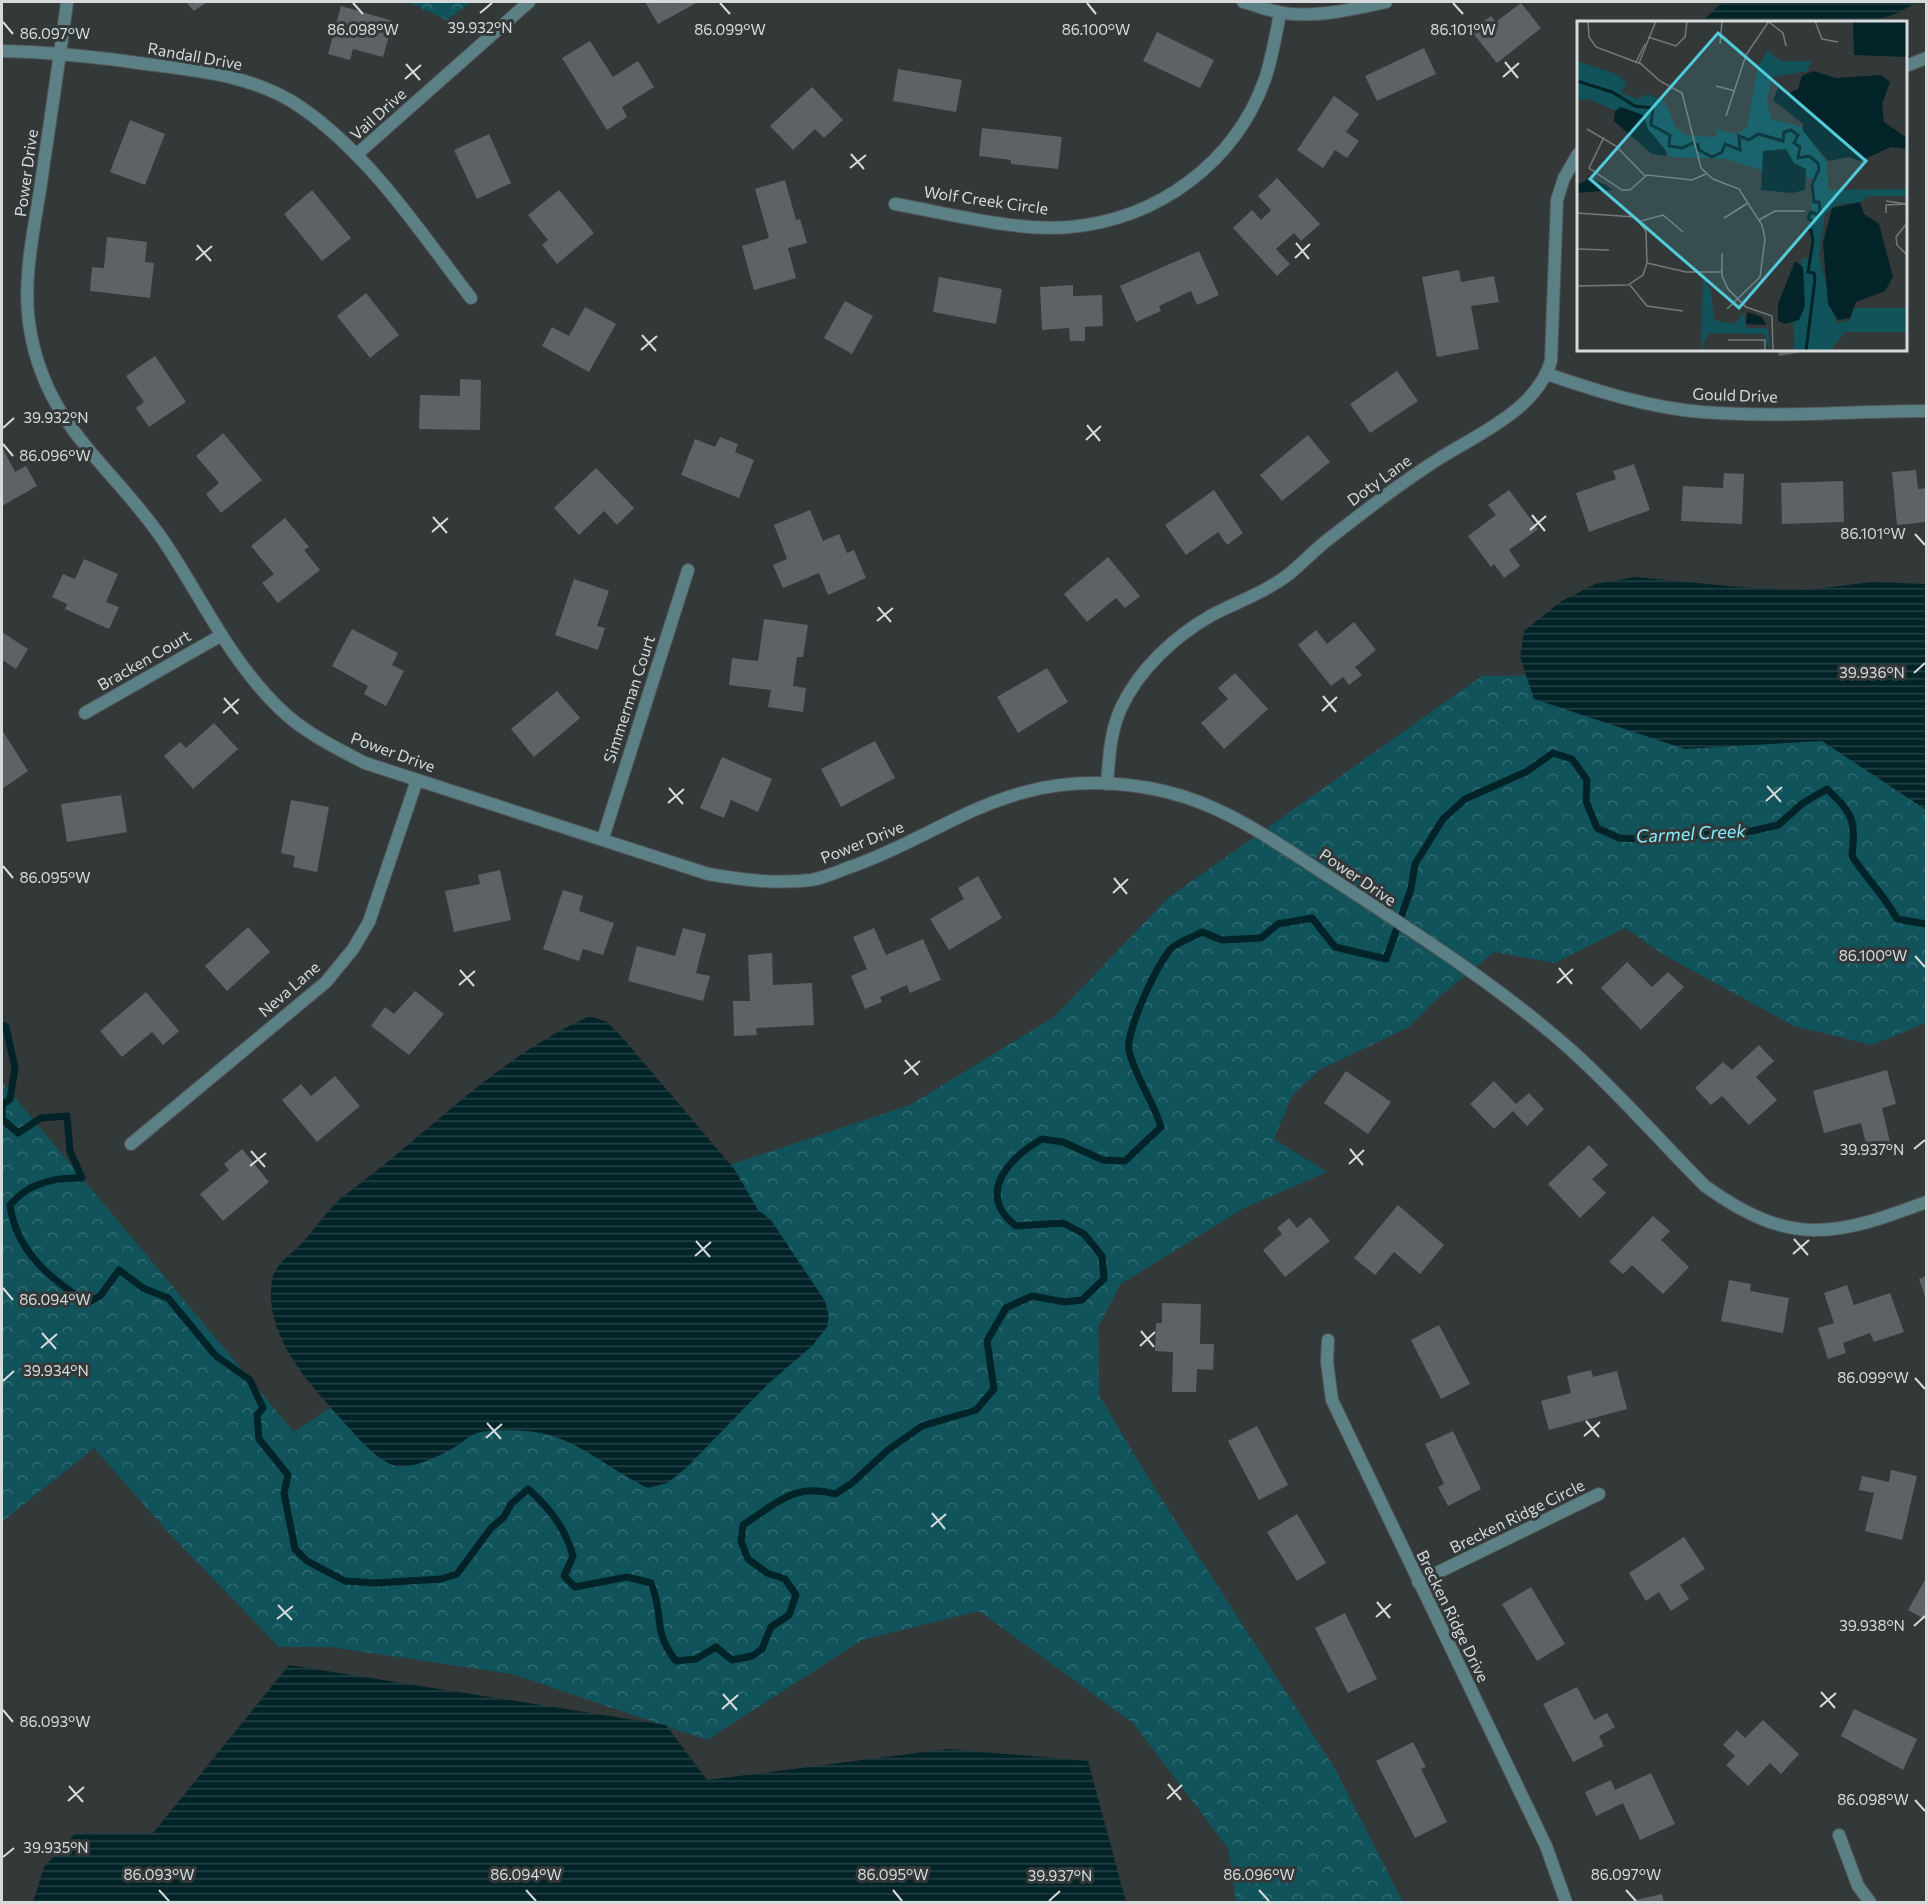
<svg xmlns="http://www.w3.org/2000/svg" width="1928" height="1904" font-family="Commissioner,sans-serif">
<style>
.forest{fill:url(#forest-crowns)}
.water{fill:url(#water-rules)}
.lines{fill:none;stroke-linecap:round;stroke-linejoin:round}
.stream{stroke:#022327;stroke-width:7}
.building{fill:#5d6364}
.street-casing{stroke:#515556;stroke-width:14}
.street{stroke:#5b8186;stroke-width:12}
.ticks{fill:none;stroke:#d7dadb;stroke-width:2}
.labels{text-anchor:middle;stroke-width:6;stroke-linejoin:round;paint-order:stroke}
.street-label{font-size:16px;fill:#d7dadb;stroke:#333839}
.water-label{font-size:18px;font-style:italic;fill:#85effc;stroke:#333839}
.inset-river{fill:none;stroke:#022327;stroke-width:3}
.inset-road{fill:none;stroke:#75797a;stroke-width:1.5}
.view{fill:#52cbda;fill-opacity:0.15;stroke:#52cbda;stroke-width:3}
.inset-edge{fill:none;stroke:#d7dadb;stroke-width:3}
.ticks-label{font-size:15px;text-anchor:middle;fill:#d7dadb;stroke:#333839;stroke-width:6;stroke-linejoin:round;paint-order:stroke}
</style>
<defs>
<pattern id="forest-crowns" width="20" height="18" patternUnits="userSpaceOnUse" patternTransform="scale(1.5)"><rect width="20" height="18" fill="#11535b"/><path d="M2 6a3 3 0 1 1 6 0M12 15a3 3 0 1 1 6 0" fill="none" stroke="#336b72"/></pattern>
<pattern id="water-rules" width="6" height="5" patternUnits="userSpaceOnUse" patternTransform="scale(1.5)"><rect width="6" height="5" fill="#022327"/><path d="M0 2.5h6" fill="none" stroke="#264246"/></pattern>
</defs>
<rect width="100%" height="100%" fill="#333839"/>
<g class="forest">
<path d="M408 2H469L470 3 447 20Z"/>
<path d="M1926 671V1023L1872 1045 1794 1026 1664 955 1625 928 1555 963 1494 952 1439 997 1409 1027 1319 1070 1292 1096 1274 1139 1327 1172 1244 1208 1121 1284 1098 1327 1099 1395 1152 1484 1334 1767 1403 1902H1236L1228 1848 1133 1723 979 1611 862 1640 707 1740 512 1674 331 1647H279L168 1532 94 1448 2 1522V1082L294 1432 660 1188 910 1105 1054 1017 1168 898 1482 676Z"/>
</g>
<g class="water">
<path d="M1722 2H1917L1896 14 1869 22H1702Z"/>
<path d="M1634 577 1750 588 1807 590 1872 582 1926 584V810L1822 741 1685 749 1534 699 1520 657 1524 631 1560 602 1595 584Z"/>
<path d="M590 1016 607 1022 622 1037 735 1170 758 1210 771 1220 825 1301 829 1316 827 1327 812 1346 768 1384 685 1469 667 1483 648 1488C607 1469 574 1434 526 1431 515 1430 492 1430 481 1432 469 1434 460 1445 450 1450 435 1458 406 1472 390 1464 370 1454 355 1434 340 1418 308 1382 263 1335 272 1280 276 1261 295 1252 306 1239 318 1224 327 1211 341 1198 424 1138 495 1058 590 1016Z"/>
<path d="M289 1665 666 1725 707 1780 947 1749 1088 1761 1126 1902H33L44 1867 76 1833H153Z"/>
</g>
<g class="lines">
<g class="stream">
<path d="M2 1025 6 1027 15 1068 10 1099 2 1105V1115"/>
<path d="M2 1119 18 1133 41 1118 67 1116 70 1151 82 1178C54 1177 28 1183 10 1205 16 1251 50 1279 88 1303L101 1295 119 1270 143 1288 168 1298 216 1356 250 1380 263 1408 257 1415 259 1439 288 1475 284 1493 295 1549 307 1561 345 1581 375 1583 441 1579 457 1574 491 1528 504 1517 511 1504 528 1489C549 1507 566 1530 573 1556L564 1576 575 1587 627 1577 651 1583C665 1616 651 1629 676 1661L696 1659 716 1647 732 1660 752 1656 762 1649 771 1627 789 1615 796 1595 785 1579 767 1573 748 1559 741 1541 743 1525C776 1504 794 1482 835 1494L851 1484 888 1450 922 1426 976 1410 994 1389 987 1341 1006 1308 1032 1296 1065 1302 1082 1300 1104 1279 1102 1256 1084 1234 1063 1223 1016 1226C975 1194 1009 1158 1042 1139L1063 1142 1103 1160 1125 1161 1161 1127C1153 1100 1136 1079 1129 1051 1125 1033 1159 958 1173 947 1181 941 1193 937 1202 932L1222 940 1261 938 1278 924 1312 918 1335 947 1386 959 1411 889 1415 864 1443 819 1465 799 1526 772 1553 753 1572 759 1587 780 1586 801 1597 828 1619 838 1646 839 1752 831 1778 825 1803 803 1827 789C1853 814 1856 820 1852 856 1866 878 1885 896 1897 919L1926 924"/>
</g>
</g>
<g class="building">
<path d="M186 2H207L194 11Z"/>
<path d="M645 2H698L658 24Z"/>
<path d="M1521 3 1541 28 1497 63 1471 31 1491 16 1496 22Z"/>
<path d="M341 6 393 21 383 57 353 49 350 60 328 54Z"/>
<path d="M1157 32 1214 60 1200 88 1143 61Z"/>
<path d="M590 41 613 77 638 61 654 87 622 107 627 117 607 130 562 58Z"/>
<path d="M1424 48 1436 74 1377 101 1365 76Z"/>
<path d="M898 69 962 80 956 112 893 101Z"/>
<path d="M812 87 843 120 824 138 815 129 793 150 770 126Z"/>
<path d="M1334 96 1359 114 1346 132 1359 141 1347 158 1335 150 1323 168 1297 150Z"/>
<path d="M130 120 165 134 145 185 110 172Z"/>
<path d="M982 128 1062 137 1058 169 1011 164V160L979 156Z"/>
<path d="M489 134 511 183 477 199 454 150Z"/>
<path d="M1277 178 1320 224 1301 241 1294 233 1276 249 1290 264 1277 276 1233 228 1252 210 1261 220 1271 210 1258 196Z"/>
<path d="M785 180 796 220 800 219 807 243 788 248 796 278 754 290 742 246 769 238 755 189Z"/>
<path d="M312 190 351 238 322 261 284 214Z"/>
<path d="M559 190 594 233 557 264 542 245 548 240 528 215Z"/>
<path d="M107 237 147 242 145 262 154 263 150 298 90 291 92 267 104 268Z"/>
<path d="M1199 251 1219 295 1197 305 1191 291 1159 306 1161 311 1136 322 1120 286Z"/>
<path d="M1459 270 1461 282 1494 276 1499 302 1471 306 1479 349 1437 357 1422 277Z"/>
<path d="M939 277 1002 289 996 324 933 312Z"/>
<path d="M1073 285V296L1102 295 1103 326 1085 327V341H1070L1069 328 1042 330 1040 287Z"/>
<path d="M366 293 399 335 370 358 337 316Z"/>
<path d="M845 301 873 316 852 354 824 338Z"/>
<path d="M585 307 616 324 589 372 542 346 552 327 569 336Z"/>
<path d="M1778 350H1802L1803 352 1779 356Z"/>
<path d="M1885 350H1907V352H1884Z"/>
<path d="M155 356 186 402 149 427 136 408 144 402 126 376Z"/>
<path d="M1397 371 1418 401 1370 433 1350 404Z"/>
<path d="M460 379 481 380 480 430 419 429 420 395 460 396Z"/>
<path d="M223 433 262 480 221 513 206 494 219 483 196 456Z"/>
<path d="M1308 435 1330 462 1282 501 1260 475Z"/>
<path d="M720 437 738 444 735 452 754 460 739 498 681 475 695 439 715 447Z"/>
<path d="M2 447 15 472 26 466 37 486 2 506Z"/>
<path d="M1634 464 1650 510 1589 532 1576 493 1616 479 1613 471Z"/>
<path d="M596 468 634 508 617 525 604 511 579 535 554 508Z"/>
<path d="M1916 470 1918 489 1926 488V522L1897 525 1892 472Z"/>
<path d="M1724 473 1744 474 1742 524 1681 521 1683 486 1723 488Z"/>
<path d="M1843 481 1844 522 1782 524 1781 483Z"/>
<path d="M1214 490 1243 533 1227 545 1218 532 1186 555 1165 525Z"/>
<path d="M1509 490 1538 529 1509 550 1520 566 1504 578 1494 564 1491 567 1468 536 1496 515 1488 505Z"/>
<path d="M810 510 823 541 839 534 847 553 854 550 866 578 828 595 819 573 783 588 773 565 787 559 774 525Z"/>
<path d="M285 518 309 547 304 550 320 570 278 603 262 583 274 574 251 546Z"/>
<path d="M1108 557 1140 596 1125 608 1116 598 1087 622 1064 594Z"/>
<path d="M84 559 118 574 106 602 119 607 109 629 65 609 67 604 52 597 63 574 75 579Z"/>
<path d="M574 579 609 591 597 626 605 628 598 650 555 635Z"/>
<path d="M764 619 808 625 803 657H797L793 686 806 688 803 712 768 707 771 690 729 685 732 658 758 661Z"/>
<path d="M1354 622 1376 650 1355 667 1362 675 1349 685 1343 677 1331 686 1298 645 1316 630 1327 644Z"/>
<path d="M352 629 398 653 392 665 404 671 386 706 364 694 368 686 332 666Z"/>
<path d="M2 632 28 649 16 669 2 660Z"/>
<path d="M1047 668 1068 702 1018 733 997 697Z"/>
<path d="M1235 673 1268 709 1224 749 1201 723 1228 699 1218 688Z"/>
<path d="M557 691 580 718 534 757 511 729Z"/>
<path d="M214 723 238 749 193 789 164 756 180 742 186 748Z"/>
<path d="M2 730 28 771 2 789Z"/>
<path d="M875 741 895 778 841 807 821 769Z"/>
<path d="M722 757 772 779 758 812 731 800 724 818 700 808Z"/>
<path d="M121 795 127 832 67 842 61 804Z"/>
<path d="M291 800 329 807 317 872 293 867 295 856 281 853Z"/>
<path d="M500 870 511 920 454 932 445 891 480 884 478 875Z"/>
<path d="M978 876 1002 918 949 950 930 919 964 899 958 888Z"/>
<path d="M563 890 583 896 579 911 614 923 603 955 583 949 579 961 543 949Z"/>
<path d="M248 927 270 952 227 991 205 966Z"/>
<path d="M683 928 706 934 696 973 710 976 703 1001 628 981 637 946 675 956Z"/>
<path d="M874 928 886 955 923 939 941 980 910 993 907 985 880 997 882 1002 865 1009 851 976 867 969 853 937Z"/>
<path d="M772 953 773 985 812 983 814 1025 756 1028 757 1035 734 1036 733 1001H750L748 955Z"/>
<path d="M1627 962 1652 987 1668 972 1684 987 1641 1030 1601 988Z"/>
<path d="M415 991 444 1014 409 1055 371 1026 385 1007 394 1014Z"/>
<path d="M146 992 179 1031 163 1045 152 1032 122 1057 100 1031Z"/>
<path d="M1759 1045 1774 1061 1756 1077 1777 1100 1749 1125 1722 1096 1711 1105 1695 1088 1723 1062 1732 1070Z"/>
<path d="M1887 1070 1896 1104 1882 1108 1891 1146 1868 1152 1861 1123 1824 1133 1813 1091Z"/>
<path d="M1346 1071 1391 1102 1368 1134 1324 1103Z"/>
<path d="M335 1076 360 1106 317 1142 282 1100 301 1084 311 1096Z"/>
<path d="M1494 1081 1516 1104 1529 1093 1544 1109 1527 1126 1513 1111 1494 1129 1470 1104Z"/>
<path d="M1589 1145 1608 1165 1592 1179 1606 1193 1580 1218 1548 1184Z"/>
<path d="M242 1149 269 1182 223 1221 200 1194 229 1170 224 1164Z"/>
<path d="M1398 1205 1444 1245 1420 1274 1394 1252 1375 1275 1354 1258Z"/>
<path d="M1653 1216 1670 1231 1661 1240 1689 1267 1663 1294 1632 1265 1623 1274 1609 1262Z"/>
<path d="M1310 1217 1330 1241 1285 1277 1263 1250 1282 1234 1277 1228 1289 1218 1297 1228Z"/>
<path d="M1926 1276V1299L1919 1279Z"/>
<path d="M1729 1280 1751 1284 1750 1291 1789 1298 1783 1333 1721 1321Z"/>
<path d="M1847 1285 1854 1305 1890 1293 1904 1332 1874 1342 1870 1333 1843 1343 1846 1353 1828 1359 1818 1328 1834 1323 1824 1293Z"/>
<path d="M1162 1303 1201 1304 1200 1344H1214L1213 1370 1197 1369 1196 1392H1172L1173 1352 1155 1351 1156 1323H1162Z"/>
<path d="M1439 1325 1470 1384 1441 1399 1411 1340Z"/>
<path d="M1591 1370 1593 1377 1617 1371 1627 1409 1549 1430 1541 1401 1571 1393 1567 1376Z"/>
<path d="M1257 1426 1288 1485 1259 1500 1228 1441Z"/>
<path d="M1453 1431 1481 1489 1448 1506 1438 1487 1444 1484 1425 1444Z"/>
<path d="M1891 1470 1917 1476 1902 1540 1865 1531 1874 1493 1859 1490 1862 1476 1889 1482Z"/>
<path d="M1297 1514 1326 1563 1297 1581 1267 1532Z"/>
<path d="M1684 1537 1705 1569 1680 1585 1689 1599 1671 1611 1659 1592 1646 1601 1629 1573Z"/>
<path d="M1926 1578V1620L1908 1610Z"/>
<path d="M1531 1587 1565 1644 1537 1661 1502 1604Z"/>
<path d="M1345 1613 1377 1679 1348 1693 1315 1628Z"/>
<path d="M1577 1687 1594 1720 1607 1713 1615 1727 1599 1736 1604 1746 1573 1762 1543 1704Z"/>
<path d="M1854 1709 1917 1739 1903 1770 1841 1736Z"/>
<path d="M1763 1720 1799 1754 1781 1774 1770 1763 1748 1786 1726 1765 1735 1756 1723 1745 1737 1730 1745 1738Z"/>
<path d="M1413 1742 1426 1767 1421 1769 1447 1822 1415 1838 1376 1761Z"/>
<path d="M1651 1773 1675 1824 1640 1840 1623 1803 1596 1816 1585 1792 1611 1780 1615 1790Z"/>
<path d="M1662 1894 1664 1902H1627Z"/>
</g>
<g class="lines">
<g class="street-casing">
<g id="street">
<path d="M67 2C59 64 49 127 40 190 33 234 22 284 30 329 46 427 111 464 163 540 201 596 228 658 278 707 303 732 334 747 365 763L708 874C743 880 775 884 811 880 824 878 837 872 850 867 910 847 963 808 1025 792 1076 778 1135 781 1185 797 1238 814 1284 848 1331 878 1411 930 1499 986 1571 1050 1618 1092 1660 1141 1705 1186 1790 1247 1834 1237 1926 1202"/>
<path d="M1243 2C1255 5 1267 10 1279 12 1310 19 1356 9 1386 2"/>
<path d="M2 51C51 52 98 57 146 64 200 71 257 76 302 108 372 157 420 232 471 298"/>
<path d="M1906 66 1926 58"/>
<path d="M356 155 529 2"/>
<path d="M895 204C947 213 1018 232 1070 227 1158 219 1235 163 1265 79 1272 58 1276 35 1280 13"/>
<path d="M1547 374C1597 391 1650 408 1702 412 1777 418 1852 411 1926 411"/>
<path d="M85 713 220 636"/>
<path d="M1107 784C1109 759 1110 732 1121 708 1139 669 1175 636 1212 615 1237 602 1266 592 1289 574 1303 563 1315 549 1330 538 1366 510 1402 482 1440 458 1480 433 1537 409 1551 361L1557 200 1564 178 1578 154"/>
<path d="M603 838 688 570"/>
<path d="M131 1144 326 982 353 949 369 922 417 780"/>
<path d="M1328 1340 1327 1362 1332 1400 1546 1846 1566 1902"/>
<path d="M1418 1582 1599 1494"/>
<path d="M1839 1835 1858 1886 1870 1902"/>
</g>
</g>
<use href="#street" class="street"/>
</g>
<path class="ticks" d="M353 3 363 14M720 3 730 14M1087 3 1096 14M1453 3 1463 14M480 13 492 3M3 22 13 34M1505 62 1518 78M406 64 420 80M1503 77 1519 63M405 79 421 65M851 154 864 169M850 168 866 155M1296 243 1309 259M197 245 211 261M1295 258 1310 244M196 260 212 246M642 335 656 351M641 350 657 336M1087 425 1100 441M3 428 14 418M1086 440 1101 426M3 444 13 456M1532 515 1545 531M433 517 447 533M1530 530 1546 516M432 532 448 518M1915 534 1925 545M878 607 891 622M877 621 893 608M1914 673 1925 663M1323 696 1336 712M224 698 238 714M1322 711 1337 697M223 713 239 699M1767 786 1781 802M669 788 683 804M1766 801 1782 787M668 803 684 789M3 866 13 878M1114 878 1127 894M1113 893 1128 879M1915 956 1925 967M1559 968 1572 984M460 970 474 986M1557 983 1573 969M459 985 475 971M905 1060 918 1075M904 1074 920 1061M1350 1149 1363 1165M1914 1149 1925 1140M251 1151 265 1167M1349 1164 1364 1150M250 1166 266 1153M1794 1239 1808 1255M696 1241 710 1257M1793 1254 1809 1240M695 1256 711 1242M3 1288 13 1300M1141 1331 1154 1347M42 1333 56 1349M1140 1346 1155 1332M41 1348 57 1334M1915 1378 1925 1389M3 1381 14 1371M1586 1421 1599 1437M487 1423 501 1439M1584 1436 1600 1422M486 1438 502 1424M932 1513 945 1529M931 1527 946 1514M1377 1602 1390 1618M278 1605 292 1620M1376 1617 1391 1604M277 1619 293 1606M1914 1626 1925 1616M1821 1692 1835 1708M723 1694 737 1710M1820 1707 1836 1693M722 1709 738 1695M3 1710 13 1722M1168 1784 1181 1800M69 1786 83 1802M1167 1799 1182 1785M1915 1800 1925 1811M68 1801 84 1787M3 1857 14 1848M159 1890 169 1901M526 1890 536 1901M893 1890 902 1901M1259 1890 1269 1901M1626 1890 1636 1901M1049 1901 1060 1891"/>
<g class="labels">
<g class="street-label">
<text transform="translate(195 56) rotate(10)" y="6">Randall Drive</text>
<text transform="translate(378 114) rotate(-42)" y="6">Vail Drive</text>
<text transform="translate(26 173) rotate(-82)" y="6">Power Drive</text>
<text transform="translate(986 200) rotate(8)" y="6">Wolf Creek Circle</text>
<text transform="translate(1735 395) rotate(2)" y="6">Gould Drive</text>
<text transform="translate(1379 480) rotate(-36)" y="6">Doty Lane</text>
<text transform="translate(144 660) rotate(-30)" y="6">Bracken Court</text>
<text transform="translate(629 699) rotate(-72)" y="6">Simmerman Court</text>
<text transform="translate(393 752) rotate(20)" y="6">Power Drive</text>
<text transform="translate(862 842) rotate(-22)" y="6">Power Drive</text>
<text transform="translate(1358 877) rotate(34)" y="6">Power Drive</text>
<text transform="translate(289 989) rotate(-41)" y="6">Neva Lane</text>
<text transform="translate(1517 1516) rotate(-26)" y="6">Brecken Ridge Circle</text>
<text transform="translate(1453 1616) rotate(64)" y="6">Brecken Ridge Drive</text>
</g>
<g class="water-label">
<text transform="translate(1691 834) rotate(-3)" y="6">Carmel Creek</text>
</g>
</g>
<g transform="translate(1577 21)">
<rect width="330" height="330" fill="#333839"/>
<path d="M191 29 203 40H234L231 50 195 56 190 79 194 98 224 106 250 142 251 169 330 168V175H291L282 182 261 183 248 193 242 235 259 302 273 300 276 287H330V311H268L253 330H217L216 287 225 237 233 238 235 157 190 151 149 138 93 136 38 89 11 78 0 80V40L39 53 49 61 45 72 60 78 71 73 88 81 99 107 110 114 136 116 140 114 138 108 161 113 170 106 181 46ZM126 255 134 271 137 299 158 303 167 291 169 307H191L193 330 187 313 131 312 124 330Z" fill="#11535b"/>
<path d="M276 0H330V36L277 34ZM236 50 259 57 304 54 313 61 305 83 307 101 330 117V128L314 126 283 140 272 136 251 140 226 110V103L196 79 202 65 211 73 221 68 225 55ZM44 86 66 94 71 108 90 131 89 135 75 133 37 100 38 90ZM209 128 217 142 229 148 228 169 215 172 184 169 186 130ZM12 158 27 163 36 169 0 172V164ZM283 181 287 193 302 203 316 256 308 270 279 281 273 297 261 299 251 283 246 222 255 187ZM218 240 226 246 228 285 222 299 208 303 201 300V283ZM170 291 185 296 189 304 169 303Z" fill="#022327"/>
<path class="inset-river" d="M0 60 35 71 58 85 76 87 74 104 93 114 92 125 105 127 116 122M120 122 122 129 135 136 145 131 148 123 163 129 162 115 172 119 181 113 206 120 207 111 214 109 221 114 217 122 223 126 221 137 232 135 241 142 242 148 235 164 237 181H242L243 189 241 194 234 191 231 197 236 201 230 208 234 209 236 220 231 251 237 252 238 258 229 330"/>
<path class="inset-road" d="M11 0 12 16 19 26 64 43 83 60 105 72 124 147 136 158 162 168 185 204 188 218 183 256 150 288M238 0 245 18 261 21M192 1 206 12 209 25M71 16 99 25 108 16 110 0M143 23 145 0M59 41 68 23M62 42 79 0M139 65 158 70M149 95 169 34 192 0M10 108 39 125 68 155M27 116 12 147 45 169H53L70 154 115 159 129 153M309 180 330 183M0 192 58 196 69 210 70 242 66 254 51 264 0 265M309 192V184L330 183M147 197 171 182M182 199 198 190H228M64 200 86 194 106 211M330 202 319 216 320 224 330 234M0 228 32 229M145 232V255L151 268 169 286 195 295 196 330M70 242 109 251H145M53 264 70 285 106 290M151 319H188V329L181 330"/>
<path class="view" d="M141 12 289 140 162 287 13 158Z"/>
<rect width="330" height="330" class="inset-edge"/>
</g>
<g class="ticks-label">
<text x="480" y="33">39.932°N</text>
<text x="363" y="35">86.098°W</text>
<text x="730" y="35">86.099°W</text>
<text x="1096" y="35">86.100°W</text>
<text x="1463" y="35">86.101°W</text>
<text x="55" y="39">86.097°W</text>
<text x="56" y="423">39.932°N</text>
<text x="55" y="461">86.096°W</text>
<text x="1873" y="539">86.101°W</text>
<text x="1872" y="678">39.936°N</text>
<text x="55" y="883">86.095°W</text>
<text x="1873" y="961">86.100°W</text>
<text x="1872" y="1155">39.937°N</text>
<text x="55" y="1305">86.094°W</text>
<text x="56" y="1376">39.934°N</text>
<text x="1873" y="1383">86.099°W</text>
<text x="1872" y="1631">39.938°N</text>
<text x="55" y="1727">86.093°W</text>
<text x="1873" y="1805">86.098°W</text>
<text x="56" y="1853">39.935°N</text>
<text x="159" y="1880">86.093°W</text>
<text x="526" y="1880">86.094°W</text>
<text x="893" y="1880">86.095°W</text>
<text x="1259" y="1880">86.096°W</text>
<text x="1626" y="1880">86.097°W</text>
<text x="1060" y="1881">39.937°N</text>
</g>
<rect width="1928" height="1904" fill="none" stroke="#d7dadb" stroke-width="6"/>
</svg>
